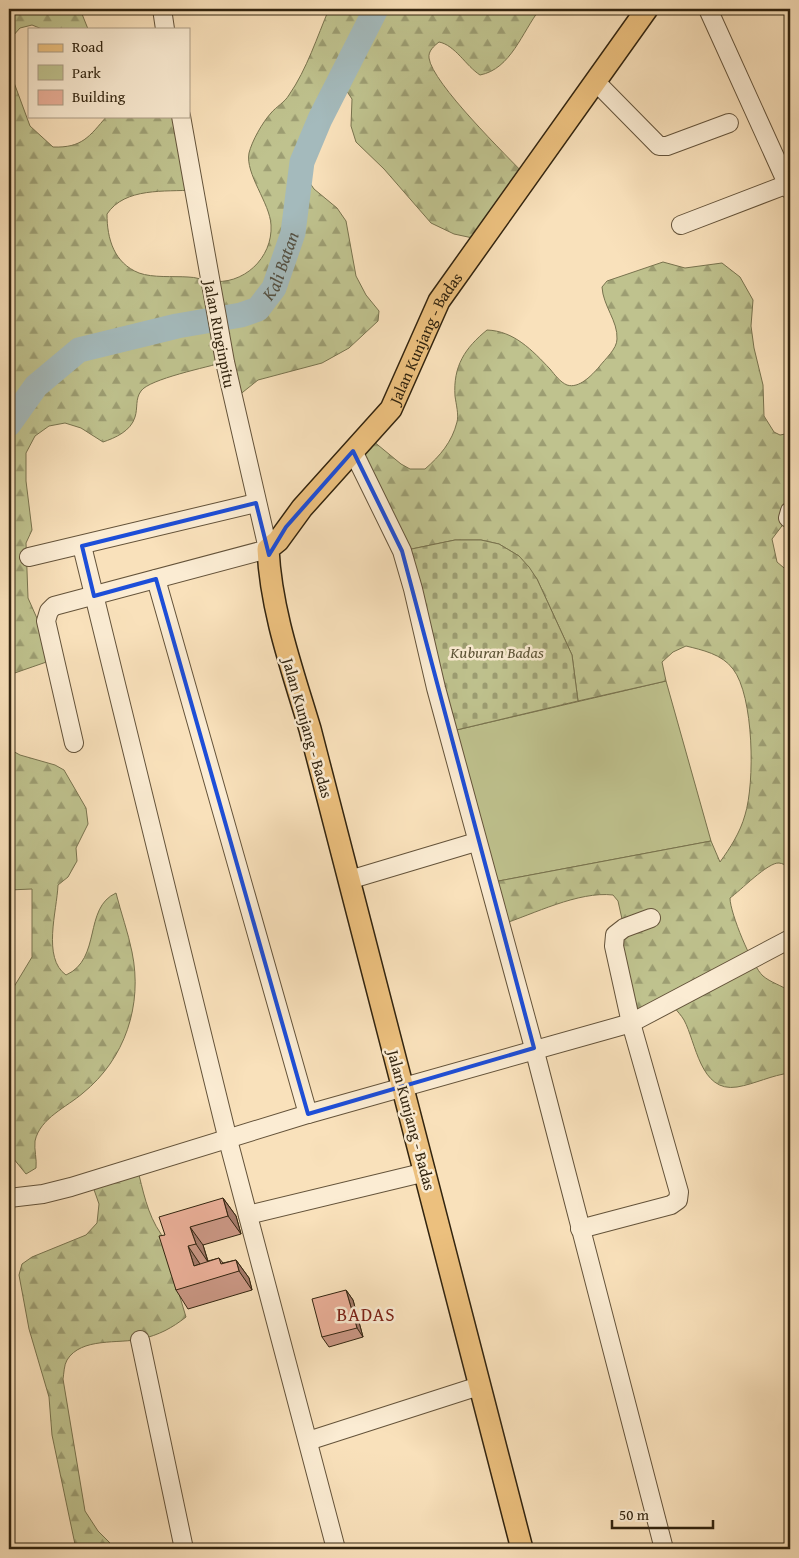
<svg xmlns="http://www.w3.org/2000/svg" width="799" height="1558" font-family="'Gentium Book Plus',serif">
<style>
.green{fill:#bfc28e;stroke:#78734e}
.forest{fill:url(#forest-firs);stroke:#78734e}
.cemetery{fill:url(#cemetery-stones);stroke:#78734e}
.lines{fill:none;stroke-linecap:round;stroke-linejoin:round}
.river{stroke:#a4babc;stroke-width:25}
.minor-casing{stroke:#64533a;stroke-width:20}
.major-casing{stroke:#32240f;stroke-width:24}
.minor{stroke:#fbecd3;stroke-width:18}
.major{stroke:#ecc07e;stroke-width:21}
.wall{fill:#c99683;stroke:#32240f}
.shaded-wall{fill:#a47a6a;stroke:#32240f}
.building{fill:#eaaf98;stroke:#32240f}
.marked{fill:none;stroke:#1d4ed8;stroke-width:4;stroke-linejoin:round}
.labels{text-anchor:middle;stroke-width:5;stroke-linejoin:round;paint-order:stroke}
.street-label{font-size:16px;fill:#32240f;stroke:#fbecd3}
.park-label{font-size:16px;font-style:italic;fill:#5c5335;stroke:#fbecd3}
.water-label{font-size:18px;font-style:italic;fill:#545143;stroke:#fbecd3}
.quarter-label{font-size:19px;letter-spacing:1px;fill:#7a1f14;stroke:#fbecd3}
</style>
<defs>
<pattern id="forest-firs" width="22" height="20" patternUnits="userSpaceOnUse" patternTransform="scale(1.25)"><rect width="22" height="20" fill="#bfc28e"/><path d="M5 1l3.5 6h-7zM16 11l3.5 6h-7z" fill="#9c9d72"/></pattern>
<pattern id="cemetery-stones" width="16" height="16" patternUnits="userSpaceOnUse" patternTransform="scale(1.25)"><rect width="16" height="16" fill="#bfc28e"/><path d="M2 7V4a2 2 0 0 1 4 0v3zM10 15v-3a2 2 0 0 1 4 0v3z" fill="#9c9d72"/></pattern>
</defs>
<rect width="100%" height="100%" fill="#f9e1bb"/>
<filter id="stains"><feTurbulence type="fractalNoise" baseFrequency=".004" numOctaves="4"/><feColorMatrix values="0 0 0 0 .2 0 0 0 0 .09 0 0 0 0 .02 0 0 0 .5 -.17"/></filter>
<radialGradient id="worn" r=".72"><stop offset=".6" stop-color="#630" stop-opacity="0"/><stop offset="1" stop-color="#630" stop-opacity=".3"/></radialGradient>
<path class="green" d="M666 681 711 841 488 883 448 732Z"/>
<g class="forest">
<path d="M9 9H80L88 29H42L32 25 20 28 12 37 9 48Z"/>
<path d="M329 9H540C522 32 511 69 480 75 466 66 455 45 439 42 434 46 428 51 429 58 432 83 507 156 527 177L482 240 454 234 431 223 384 169 356 142 351 126 352 99 346 90 334 91C322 115 305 143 301 170L314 189 337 208 346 221 356 276 366 295 379 311 378 321 349 348 322 363 258 380 233 400 225 362C208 367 149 379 141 391 135 399 138 408 135 417 131 431 115 438 103 442L81 428 65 423 49 426 35 436 26 453V481L32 530 26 543 28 598 55 659 9 675V69L30 126 53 147C82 148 89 137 107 116H181L194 190C165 192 125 187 107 214 107 239 114 263 139 273 153 278 173 276 188 277 196 277 202 280 210 281 243 286 273 258 271 225 270 203 245 174 249 153 252 141 262 123 271 113 276 107 285 102 289 95 307 69 317 37 329 9Z"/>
<path d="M663 262 685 268 722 263 740 277 753 300 751 326 754 348 763 385 764 416 774 432 780 435 790 433V511L788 518 772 539 777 562 790 573V867C787 866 782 863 779 863 768 862 740 891 730 898 730 913 752 966 763 976 770 982 782 986 790 991V1073C772 1075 755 1084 737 1087 700 1093 696 1042 684 1020 681 1015 677 1011 674 1007L631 1023 614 946 624 928 618 901 613 895C578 891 534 914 500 925L488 883 711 841 720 862C730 848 740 833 745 815 755 783 754 696 733 669 722 654 702 650 686 646L673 652 662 662 666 681 578 701 572 655 537 579 519 556 499 544 481 540H455L402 551 353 451 367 436 401 464 410 469H425C440 456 452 442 457 422 459 415 456 404 455 396 453 366 465 348 487 330 514 331 532 350 550 369 555 375 560 382 567 385 579 389 592 375 599 367 605 359 617 349 617 339 618 321 603 306 602 287L607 281Z"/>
<path d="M9 749 20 755 55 765 64 770 86 808 88 824 76 848 77 861 68 877 58 885C57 911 42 958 66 975 102 959 83 908 116 893 121 913 128 932 132 952 143 1005 125 1059 83 1093 67 1107 40 1118 35 1141 34 1150 37 1159 36 1168L26 1174 9 1153V995L32 957V889L9 890Z"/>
<path d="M137 1167C143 1190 147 1214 161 1234L186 1317C172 1328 159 1335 141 1339 119 1344 81 1337 67 1360 64 1365 64 1373 63 1379L85 1511 98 1531 116 1549H76L52 1435 49 1397 29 1329 19 1275 22 1264 32 1257 86 1235 97 1223 99 1204 91 1181Z"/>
</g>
<path class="cemetery" d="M455 540H481L499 544 519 556 529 567 537 579 572 655 578 701 448 732 402 551Z"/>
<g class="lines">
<path class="river" id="s1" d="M9 424 36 386 79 350 177 326 241 315 258 309 274 288 293 233 302 162 320 119 376 9"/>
<g class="minor-casing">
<g id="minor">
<path d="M162 9 165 29"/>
<path d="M708 9 790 190"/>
<path d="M595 81 659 146H667L729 123"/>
<path d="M681 225 788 184"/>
<path d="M353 451 402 551 413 589 436 688 534 1048 664 1549"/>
<path d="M788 518 790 511"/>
<path d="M82 546 228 1140 336 1549"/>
<path d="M29 557 256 503"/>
<path d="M156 579 308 1114"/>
<path d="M74 743 46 621 49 611 54 606 268 549 225 362 181 116"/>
<path d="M349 880 476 842"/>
<path d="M651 918 624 928 615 935 614 946 631 1023 790 939"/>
<path d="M9 1198 43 1194 71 1187 308 1114 631 1023 679 1192 678 1200 671 1205 580 1229"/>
<path d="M248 1215 426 1172"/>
<path d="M140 1340 184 1549"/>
<path d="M308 1441 479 1386"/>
</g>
</g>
<g class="major-casing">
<g id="major">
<path id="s2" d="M522 1549 310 729C292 669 271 611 268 549L278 541 302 508 391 409 439 301 647 9"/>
</g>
</g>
<use href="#minor" class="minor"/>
<use href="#major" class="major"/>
</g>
<g class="wall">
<path d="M223 1198 236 1216 241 1234 203 1245 208 1261 219 1258 223 1263 236 1260 249 1278 252 1290 188 1309 176 1290 165 1235Z"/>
<path d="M346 1290 353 1300 363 1337 329 1347 322 1337Z"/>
</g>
<g class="shaded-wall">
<path d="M223 1198 236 1216 241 1234 228 1216Z"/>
<path d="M190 1227 203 1245 208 1262 196 1244Z"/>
<path d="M188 1246 200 1264 194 1266Z"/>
<path d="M236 1260 249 1278 252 1290 239 1271Z"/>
<path d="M346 1290 353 1300 363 1337 357 1328Z"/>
</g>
<g class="building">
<path d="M223 1198 228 1216 190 1227 196 1244 188 1246 194 1266 219 1258 221 1264 236 1260 239 1271 176 1290 159 1236 165 1235 159 1217Z"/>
<path d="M346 1290 357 1328 322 1337 312 1299Z"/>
</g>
<path class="marked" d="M353 451 402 551 534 1048 308 1114 156 579 94 596 82 546 256 503 269 555 286 527Z"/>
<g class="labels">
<g class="street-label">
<text transform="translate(220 334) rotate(79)" y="6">Jalan RInginpitu</text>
<text dy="6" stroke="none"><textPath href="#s2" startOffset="1298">Jalan Kunjang - Badas</textPath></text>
<text transform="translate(308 728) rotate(74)" y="6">Jalan Kunjang - Badas</text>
<text transform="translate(412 1120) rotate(75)" y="6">Jalan Kunjang - Badas</text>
</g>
<g class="park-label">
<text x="497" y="658">Kuburan Badas</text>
</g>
<g class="water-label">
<text dy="6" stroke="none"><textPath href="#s1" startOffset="336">Kali Batan</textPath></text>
</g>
<g class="quarter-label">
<text x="366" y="1321">BADAS</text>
</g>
</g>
<rect width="799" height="1558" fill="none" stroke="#f9e1bb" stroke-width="30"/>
<rect x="10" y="10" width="779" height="1538" fill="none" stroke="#32240f" stroke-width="2.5"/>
<rect x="15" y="15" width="769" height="1528" fill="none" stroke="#32240f"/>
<rect x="28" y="28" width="162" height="90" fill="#fbecd3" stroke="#ab9c85"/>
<rect x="38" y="44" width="25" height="8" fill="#ecc07e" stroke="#ab9c85"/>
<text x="72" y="52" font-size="15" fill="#32240f">Road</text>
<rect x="38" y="65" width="25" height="15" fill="#bfc28e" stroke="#ab9c85"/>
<text x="72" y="78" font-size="15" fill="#32240f">Park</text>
<rect x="38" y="90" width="25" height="15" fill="#eaaf98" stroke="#ab9c85"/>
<text x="72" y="102" font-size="15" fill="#32240f">Building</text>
<path d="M612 1520v8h101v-8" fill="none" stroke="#32240f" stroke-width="2.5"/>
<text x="619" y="1520" font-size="15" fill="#32240f" stroke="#fbecd3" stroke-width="4" paint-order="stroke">50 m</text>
<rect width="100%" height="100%" filter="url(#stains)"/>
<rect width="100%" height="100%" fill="url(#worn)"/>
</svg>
